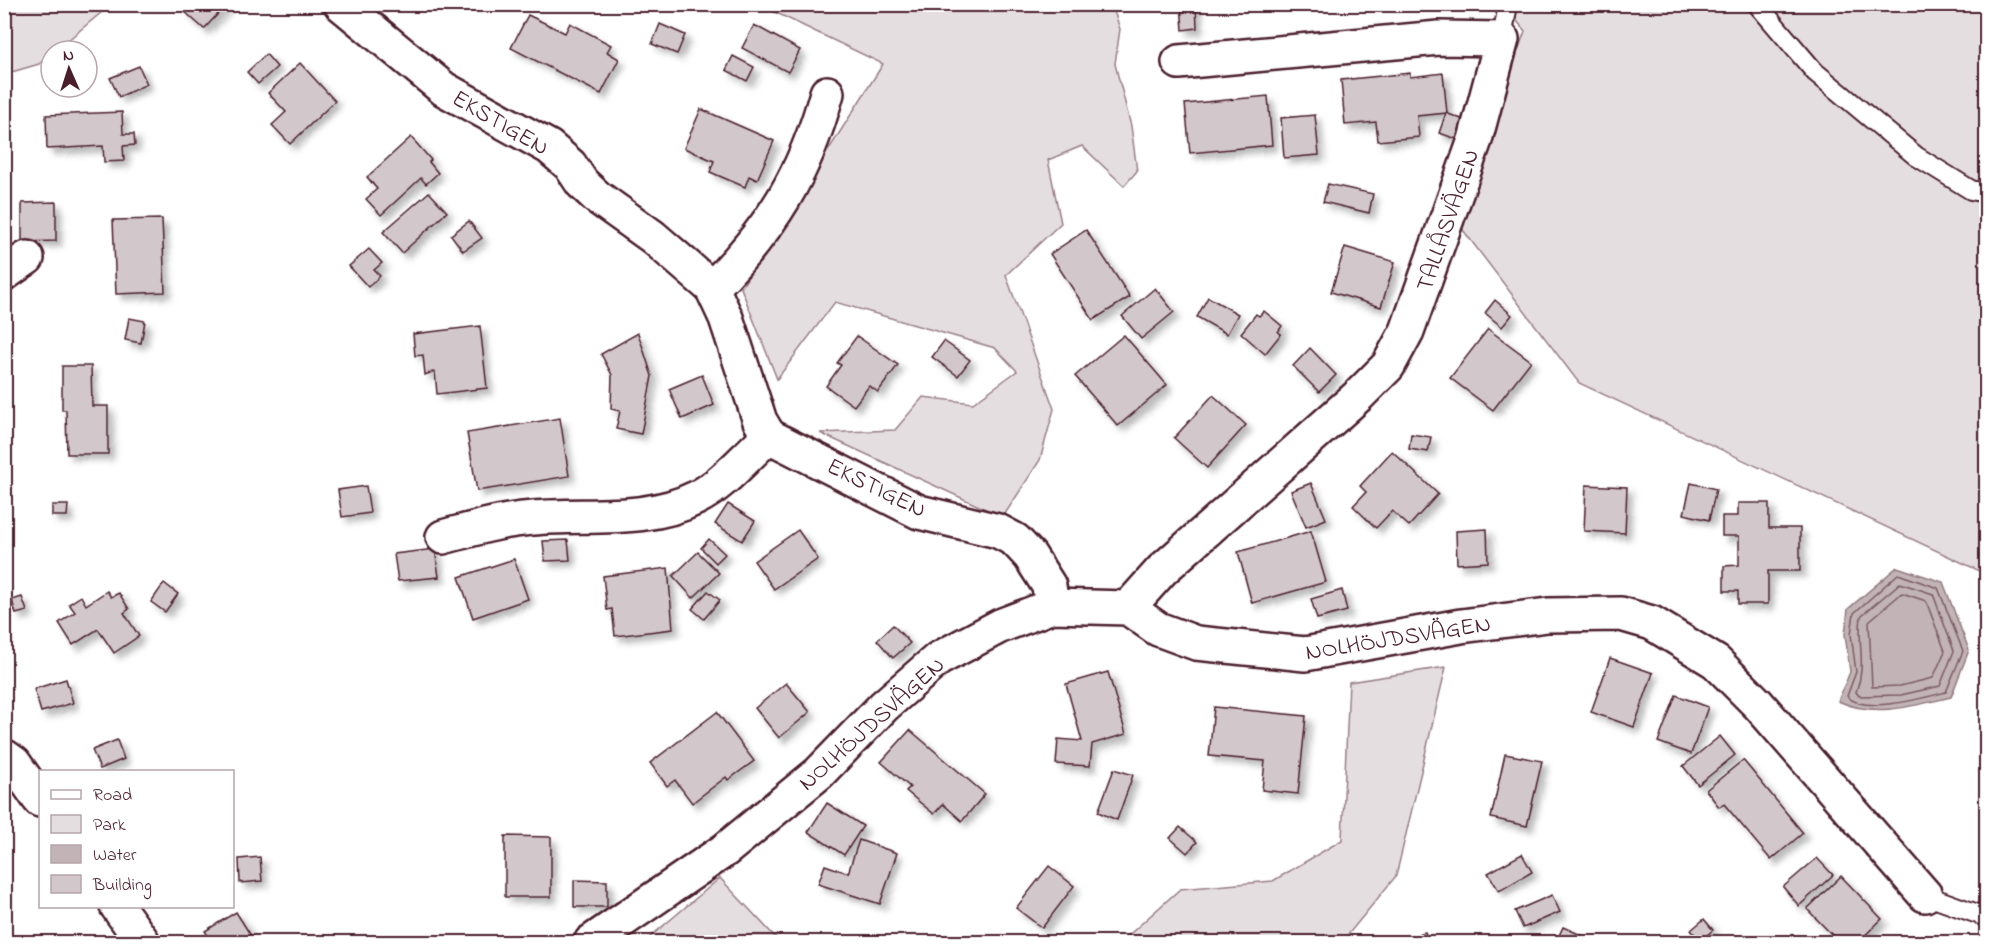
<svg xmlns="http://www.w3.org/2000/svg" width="1991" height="947" font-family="'Indie Flower',sans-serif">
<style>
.green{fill:#e5dee0;stroke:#987e86;stroke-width:1.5}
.water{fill:#c1b3b6;stroke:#91787e;stroke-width:1.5}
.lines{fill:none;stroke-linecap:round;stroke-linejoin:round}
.shore{stroke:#7a5a63;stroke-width:1.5}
.building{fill:#d2c7cb;stroke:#4a1f2b;stroke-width:1.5;filter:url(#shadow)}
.lane-casing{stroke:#4a1f2b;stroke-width:22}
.street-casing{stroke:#4a1f2b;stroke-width:38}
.lane{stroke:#fff;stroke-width:18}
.street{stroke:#fff;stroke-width:33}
.labels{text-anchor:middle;stroke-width:4.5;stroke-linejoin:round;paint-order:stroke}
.street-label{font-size:24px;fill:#4a1f2b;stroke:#fff}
</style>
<defs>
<filter id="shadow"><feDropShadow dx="5.5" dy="5.5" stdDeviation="3" flood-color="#0004"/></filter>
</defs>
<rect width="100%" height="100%" fill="#fff"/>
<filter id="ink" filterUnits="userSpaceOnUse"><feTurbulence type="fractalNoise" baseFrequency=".0167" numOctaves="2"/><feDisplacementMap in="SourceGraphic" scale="12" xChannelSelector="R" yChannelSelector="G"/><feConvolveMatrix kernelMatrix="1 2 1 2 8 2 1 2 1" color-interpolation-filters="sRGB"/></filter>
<g filter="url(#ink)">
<g class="green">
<path d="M105 4 108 7 55 51H51V54L39 64 5 74V5Z"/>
<path d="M760 5H1112L1120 29 1115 64 1131 126 1137 171 1124 186 1082 146 1048 160 1061 223 1006 275 1054 409 1040 460 1003 517 820 433 895 430 923 397 973 403 1017 371 995 348 835 302 777 379 741 288 883 64Z"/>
<path d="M1504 5H1986V603L1980 571 1579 383 1457 222 1525 31Z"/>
<path d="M1446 667 1396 876 1342 942H1121L1180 889 1273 881 1342 840 1349 682Z"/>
<path d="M720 878 780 942H644Z"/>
</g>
<path class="water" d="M1897 567 1943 582 1969 650 1951 697C1913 706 1875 718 1838 701L1850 672 1845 634 1848 609Z"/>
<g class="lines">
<g class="shore">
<path d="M1898 574 1938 588 1963 651 1946 692C1923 698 1864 715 1847 696L1856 672 1851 634 1854 613Z"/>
<path d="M1900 583 1933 594 1954 651 1940 686 1901 695 1859 696 1856 692C1867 663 1857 646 1861 616Z"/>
<path d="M1902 593 1926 601 1945 651 1933 678 1900 686 1872 687 1869 621Z"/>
</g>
</g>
<g class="building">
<path d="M192 4H227L204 29 185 12Z"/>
<path d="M1181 4H1196L1197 28 1183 30Z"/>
<path d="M528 15 565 33 570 23 611 45 607 52 619 59 601 94 511 48Z"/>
<path d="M660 24 685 35 677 54 652 44Z"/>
<path d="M754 25 800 50 788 72 742 48Z"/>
<path d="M266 54 277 67 258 84 247 72Z"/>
<path d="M733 56 754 67 747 81 726 70Z"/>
<path d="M300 63 335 101 290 144 272 125 286 112 268 93Z"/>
<path d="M139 66 147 84 119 97 110 78Z"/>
<path d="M1410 73V77L1443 73 1447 113 1417 116 1419 137 1378 141 1376 122 1345 125 1341 80Z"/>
<path d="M1268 96 1272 145 1190 153 1185 104Z"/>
<path d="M701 109 774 141 757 180 749 176 745 187 710 172 714 161 684 148Z"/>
<path d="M122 112 123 134H134L135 145 123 146 124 161 104 162 103 146 47 149 46 115Z"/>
<path d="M1446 113 1464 120 1457 139 1439 133Z"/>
<path d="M1315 115 1319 155 1284 158 1281 118Z"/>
<path d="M411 137 431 160 429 162 438 173 426 184 421 178 381 215 366 199 377 189 367 177Z"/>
<path d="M1328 184 1373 194 1369 213 1323 202Z"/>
<path d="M429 192 447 212 402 253 383 232Z"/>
<path d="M56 202V241L22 242V203Z"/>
<path d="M162 219 165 292 116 294 113 220Z"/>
<path d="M469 221 482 238 463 251 451 235Z"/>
<path d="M1086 230 1130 297 1093 320 1050 254Z"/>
<path d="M1345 247 1395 262 1381 307 1331 292Z"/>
<path d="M369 249 382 263 374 270 380 276 368 287 349 266Z"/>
<path d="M1155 288 1174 312 1141 339 1122 316Z"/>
<path d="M1208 297 1238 314 1227 334 1197 317Z"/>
<path d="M1495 300 1512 315 1502 327 1485 313Z"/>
<path d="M1264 311 1282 326 1278 332 1281 334 1265 354 1241 333 1256 314 1259 316Z"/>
<path d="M129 318 145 321 141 343 125 340Z"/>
<path d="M480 326 487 388 437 394 435 371 425 375 423 355 415 356 413 334Z"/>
<path d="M1488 329 1531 361 1493 410 1450 378Z"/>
<path d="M638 333 652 376 641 434 616 429 620 411 611 409 612 375 601 354Z"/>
<path d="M1124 335 1167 385 1118 426 1075 376Z"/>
<path d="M857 336 898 365 878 392 869 386 854 406 826 386 841 365 837 363Z"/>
<path d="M944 341 970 360 958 376 932 357Z"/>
<path d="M1310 348 1336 375 1319 392 1293 366Z"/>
<path d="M62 366H91L92 406H108V454H67L66 410H62Z"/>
<path d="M702 375 714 405 682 419 669 389Z"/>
<path d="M1213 395 1246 425 1207 468 1174 438Z"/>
<path d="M560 418 569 476 477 491 467 433Z"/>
<path d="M1411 434 1431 437 1428 452 1409 449Z"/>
<path d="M1392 451 1438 494 1409 526 1392 511 1376 528 1353 506 1366 492 1360 486Z"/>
<path d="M1311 483 1326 519 1306 527 1291 491Z"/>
<path d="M1691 483 1716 489 1709 520 1684 514Z"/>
<path d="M1586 485 1627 487 1625 533 1584 531Z"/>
<path d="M366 486 370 513 342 517 338 490Z"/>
<path d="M1738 503H1769V528H1800V571H1768V604H1738V591H1724V566L1739 565V536H1722V516H1738Z"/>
<path d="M728 504 755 521 742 541 715 524Z"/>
<path d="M52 505H68L67 516H52Z"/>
<path d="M1487 529 1488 562 1457 564 1456 531Z"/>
<path d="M798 530 818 559 774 589 754 561Z"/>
<path d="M1311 531 1326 582 1252 603 1238 552Z"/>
<path d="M709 539 725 554 716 563 701 548Z"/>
<path d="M568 540 570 560 545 561 543 541Z"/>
<path d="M435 549 439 577 398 581 394 554Z"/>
<path d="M698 552 719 573 693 598 673 576Z"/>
<path d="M514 559 528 599 473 618 459 577Z"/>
<path d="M668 568 673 629 615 636 612 609 607 610 603 576Z"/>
<path d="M164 583 178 594 165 612 151 602Z"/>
<path d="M1342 590 1347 611 1317 619 1311 599Z"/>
<path d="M107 591 111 597 119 593 129 609 124 613 139 636 114 653 98 629 73 645 59 623 75 612 69 604 81 596 86 605Z"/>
<path d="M708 591 720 600 704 619 692 609Z"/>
<path d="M22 597 27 611 16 614 12 600Z"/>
<path d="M893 625 910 643 893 658 877 640Z"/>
<path d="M1610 658 1653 673 1634 727 1591 712Z"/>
<path d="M1108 672 1126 734 1092 744 1090 766 1056 764 1058 739 1082 741 1066 684Z"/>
<path d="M66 679 73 703 41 712 34 689Z"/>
<path d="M786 683 810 712 779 738 755 708Z"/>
<path d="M1676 695 1708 707 1691 754 1658 742Z"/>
<path d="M1214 707 1306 716 1298 794 1262 790 1265 761 1209 756Z"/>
<path d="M717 712 754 761 728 780 726 777 692 803 675 780 667 786 650 763Z"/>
<path d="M910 730 985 794 962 821 943 804 934 814 906 791 910 787 881 762Z"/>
<path d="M1720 736 1735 755 1698 785 1683 766Z"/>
<path d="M117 740 124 759 100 769 92 750Z"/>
<path d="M1505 754 1542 761 1527 826 1491 818Z"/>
<path d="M1743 760 1803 833 1771 860 1724 804 1719 807 1706 790Z"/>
<path d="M1114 769 1133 775 1117 820 1098 812Z"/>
<path d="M827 803 863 826 844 855 808 832Z"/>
<path d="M1180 827 1197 842 1187 853 1170 838Z"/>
<path d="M505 836 551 837V897H505Z"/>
<path d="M859 840 897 853 880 904 818 884 825 865 848 873Z"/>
<path d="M1522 854 1532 872 1499 891 1488 873Z"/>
<path d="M260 857 262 881 240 883 239 859Z"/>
<path d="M1817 858 1833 875 1799 906 1783 887Z"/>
<path d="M1049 866 1074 886 1042 928 1016 908Z"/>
<path d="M1841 876 1882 919 1858 942H1839L1807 909Z"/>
<path d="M574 880 607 881V907H574Z"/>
<path d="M1552 895 1560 912 1523 928 1515 911Z"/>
<path d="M236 912 255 942H212L205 931Z"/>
<path d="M1704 919 1713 930 1700 941 1691 930Z"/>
<path d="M1563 927 1597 942H1556Z"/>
<path d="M1425 932 1429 942H1396Z"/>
</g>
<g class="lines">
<g class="lane-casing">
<g id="lane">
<path d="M1757 4 1815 72 1916 156 1971 190 1986 193"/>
<path d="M1502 39 1508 4"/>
<path d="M1925 895 1986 917"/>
</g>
</g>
<g class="street-casing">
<g id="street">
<path d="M341 4 444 89 549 147 570 165 582 183 597 197 653 237 712 288"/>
<path d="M4 274 27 258"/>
<path d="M769 436 760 421 726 318 712 288C773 226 804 176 827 93"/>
<path d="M443 537C473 529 502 520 533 518 586 513 647 523 696 498 723 485 746 456 769 436L919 512 998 531 1015 540 1030 556 1049 586 1052 606"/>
<path d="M1128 608 1162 570 1358 396 1388 366 1407 331 1475 140 1502 39 1439 38 1179 62"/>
<path d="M4 756 14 763 40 800"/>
<path d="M117 906 143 942"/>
<path d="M591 942 725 850 819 773 884 706 938 659 1000 626 1052 606 1128 608 1158 629 1196 643 1305 654 1461 626 1548 615 1621 614 1652 623 1716 662 1758 704 1925 895"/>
</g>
</g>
<use href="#lane" class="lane"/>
<use href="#street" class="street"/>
</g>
</g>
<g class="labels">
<g class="street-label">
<text transform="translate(501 122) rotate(30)" y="8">EKSTIGEN</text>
<text transform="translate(1447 220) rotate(-71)" y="8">TALLÅSVÄGEN</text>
<text transform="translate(877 487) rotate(26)" y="8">EKSTIGEN</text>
<text transform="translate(1398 637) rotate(-9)" y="8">NOLHÖJDSVÄGEN</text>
<text transform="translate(871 723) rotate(-42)" y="8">NOLHÖJDSVÄGEN</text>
</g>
</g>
<rect width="1991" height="947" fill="none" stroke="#fff" stroke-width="24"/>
<rect x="12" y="12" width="1967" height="923" fill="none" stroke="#4a1f2b" stroke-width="2" filter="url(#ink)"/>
<rect x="39" y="770" width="195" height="138" fill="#ffffff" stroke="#b7a5aa" stroke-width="1.5"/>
<rect x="51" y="790" width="30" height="9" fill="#ffffff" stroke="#b7a5aa" stroke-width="1.5"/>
<text x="93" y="800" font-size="18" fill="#4a1f2b">Road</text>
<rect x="51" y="815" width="30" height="18" fill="#e5dee0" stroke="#b7a5aa" stroke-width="1.5"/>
<text x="93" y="830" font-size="18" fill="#4a1f2b">Park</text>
<rect x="51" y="845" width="30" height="18" fill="#c1b3b6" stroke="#b7a5aa" stroke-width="1.5"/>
<text x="93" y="860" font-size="18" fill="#4a1f2b">Water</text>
<rect x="51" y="875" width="30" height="18" fill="#d2c7cb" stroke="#b7a5aa" stroke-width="1.5"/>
<text x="93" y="890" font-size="18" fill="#4a1f2b">Building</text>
<g transform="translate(69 69) rotate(357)"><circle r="28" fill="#ffffff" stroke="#b7a5aa" stroke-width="1.5"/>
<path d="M0-4.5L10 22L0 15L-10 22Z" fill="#4a1f2b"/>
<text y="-9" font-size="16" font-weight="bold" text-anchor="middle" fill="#4a1f2b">N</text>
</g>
</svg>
